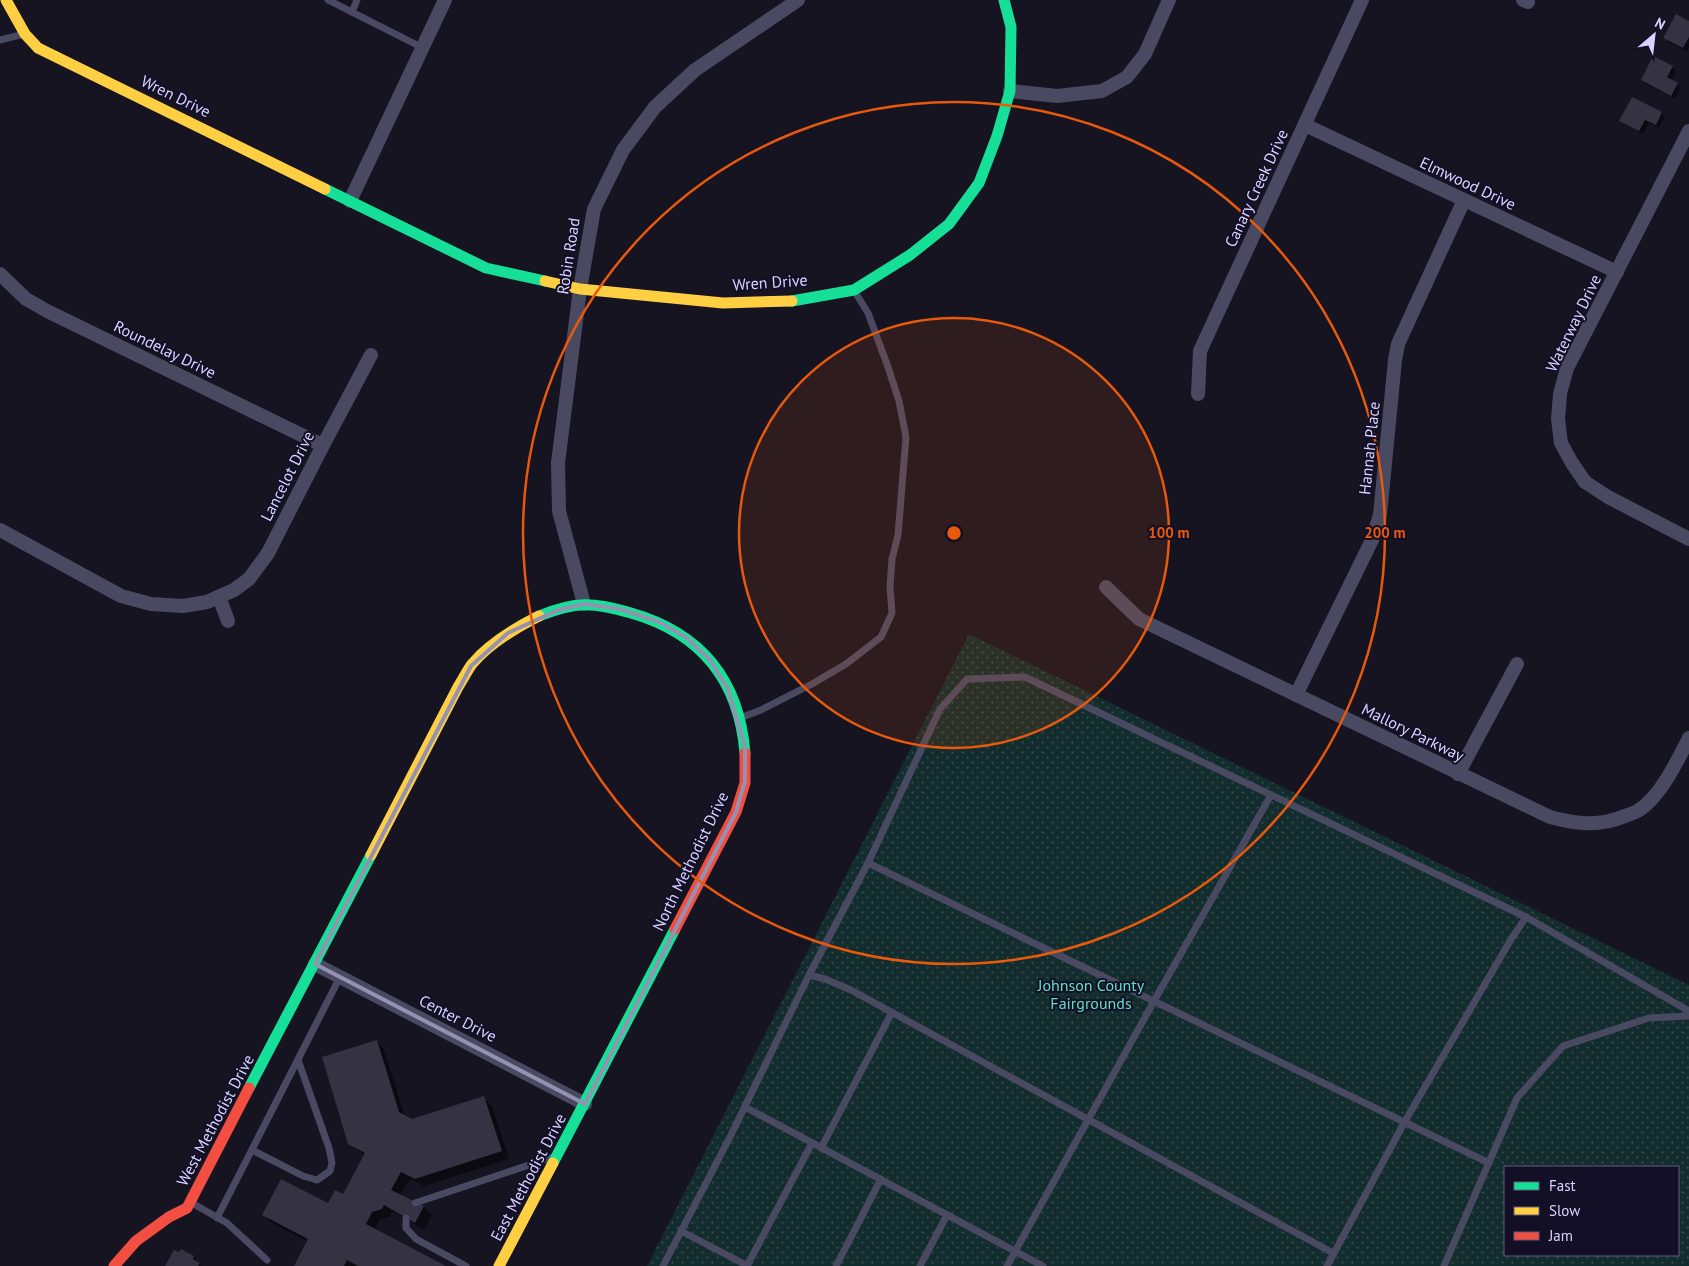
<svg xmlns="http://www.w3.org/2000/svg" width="1689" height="1266" font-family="'PT Sans',sans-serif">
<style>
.grass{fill:url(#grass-dots);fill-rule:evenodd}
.shadow{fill:#0007}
.building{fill:#343243}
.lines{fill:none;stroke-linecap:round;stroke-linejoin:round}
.lane{stroke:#4a4962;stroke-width:7}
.street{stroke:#4a4962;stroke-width:14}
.fast{stroke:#16e098;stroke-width:11}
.slow{stroke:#ffcf43;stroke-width:11}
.jam{stroke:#f24e42;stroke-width:11}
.marked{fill:none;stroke:#9591b1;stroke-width:4;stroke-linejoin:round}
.ring{fill:none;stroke:#e8590c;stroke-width:2.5}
.labels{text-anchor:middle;stroke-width:4;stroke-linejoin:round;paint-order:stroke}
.street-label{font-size:16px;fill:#d9d4ff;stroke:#130f26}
.park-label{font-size:16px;fill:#5fe0c0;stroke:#130f26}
.centre{fill:#e8590c;stroke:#130f26;stroke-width:2.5}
.ring-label{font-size:15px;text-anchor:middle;font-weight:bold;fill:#e8590c;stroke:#130f26;stroke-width:4;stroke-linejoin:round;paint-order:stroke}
</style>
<defs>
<pattern id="grass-dots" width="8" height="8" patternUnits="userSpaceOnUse" patternTransform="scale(1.25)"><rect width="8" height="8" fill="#132c2d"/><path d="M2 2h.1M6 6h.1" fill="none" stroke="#354a4c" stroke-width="1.8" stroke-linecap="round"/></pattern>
</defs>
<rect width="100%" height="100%" fill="#161421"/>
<path class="grass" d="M969 634 1689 985V1266H647ZM1505 1167H1678V1255H1505Z"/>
<g class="shadow">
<path d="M1689 22V47L1687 51 1668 42 1665 38Z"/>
<path d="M1654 58 1672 67 1676 71 1671 81 1681 87 1675 99 1646 84 1642 80Z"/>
<path d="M1632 98 1662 113 1665 117 1659 128 1649 123 1643 134 1625 124 1621 121Z"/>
<path d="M377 1041 384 1049 405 1117 412 1120 484 1098 492 1106 509 1159 424 1186 410 1179 400 1196 424 1207 432 1215 424 1230 392 1211 390 1217 380 1219 375 1230 444 1266H296L308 1242 272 1223 264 1215 328 1205 344 1196 365 1155 358 1151 350 1143Z"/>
<path d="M194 1257 201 1266H167Z"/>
</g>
<g class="building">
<path d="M1676 14 1689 21V37L1683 48 1663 38Z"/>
<path d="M1653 56 1673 66 1667 77 1678 83 1671 96 1641 80Z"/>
<path d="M1632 97 1662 112 1656 125 1645 120 1639 131 1619 121Z"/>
<path d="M377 1040 399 1112 412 1119 484 1096 502 1151 415 1179 401 1172 391 1190 424 1206 415 1223 384 1205 382 1209 372 1212 366 1224 446 1266H358L347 1260 344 1266H294L308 1239 262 1215 281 1179 328 1203 335 1190 343 1194 365 1153 348 1144 322 1057Z"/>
<path d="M181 1249 194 1256 193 1259 200 1263 198 1266H165L174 1250 179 1252Z"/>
</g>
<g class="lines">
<g class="lane">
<path d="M328 0 423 48"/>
<path d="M352 12 357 0"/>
<path d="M0 40 24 34"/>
<path d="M740 718 761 710 812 684 846 664 881 637 892 613 890 587 892 559 898 535 906 437 899 401 888 367 868 313 855 292"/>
<path d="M868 863 1489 1163"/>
<path d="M809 975 825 979 851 990 1333 1253"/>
<path d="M745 1107 1043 1266"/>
<path d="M821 1148 892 1012"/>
<path d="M252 1150 303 1176 317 1180 330 1171 332 1163 329 1148 298 1060"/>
<path d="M192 1203 227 1223 267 1260"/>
<path d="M415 1203 550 1158"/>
<path d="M217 1218 340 977"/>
<path d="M406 1218V1228L416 1239 466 1266"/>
<path d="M681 1231 748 1266"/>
<path d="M663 1266 731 1135 809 975 868 863 940 709 967 679 1025 677 1526 917 1689 1011"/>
<path d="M747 1266 812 1143"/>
<path d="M836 1266 881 1179"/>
<path d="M920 1266 947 1215"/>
<path d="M1007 1266 1154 1001 1271 795"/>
<path d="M1327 1266 1404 1123 1510 941 1526 917"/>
<path d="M1444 1266 1517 1098 1563 1046 1649 1018 1689 1016"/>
</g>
<g class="street">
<path d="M1523 0 1528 2"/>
<path d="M1010 91 1057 96 1102 91 1127 77 1145 54 1169 0"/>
<path d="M1305 125 1617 272"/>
<path d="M1689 131 1567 368 1560 394 1558 419 1561 443 1572 463 1585 482 1608 497 1689 539"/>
<path d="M350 201 445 0"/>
<path d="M0 274 26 299 47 311 322 445"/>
<path d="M1198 394 1200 351 1362 0"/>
<path d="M0 530 121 596 151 604 183 606 207 602 234 590 249 579 268 553 321 449 371 355"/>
<path d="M1106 587 1139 619 1550 817C1576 824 1599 827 1625 816 1630 814 1635 813 1639 810 1660 797 1678 760 1689 738"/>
<path d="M219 597 228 621"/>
<path d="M584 604 559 511 558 463 580 289 594 209 623 150 655 107 695 70 798 0"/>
<path d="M1296 695 1372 540 1380 515 1395 360 1398 344 1464 200"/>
<path d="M1458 774 1517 664"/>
<path d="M315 964 585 1104"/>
</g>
<g class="fast">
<path d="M325 189 486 268 545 281"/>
<path d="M792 301 854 290 910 255 949 224 979 183 997 136 1010 91 1011 27 1004 0"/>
<path d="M539 616C576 601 593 602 631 613 701 633 739 680 745 753"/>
<path d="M249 1088 371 855"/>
<path d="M553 1163 675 929"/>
</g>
<g class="slow">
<path d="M6 0 25 34 38 48 325 189"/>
<path d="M545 281 580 289 723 303 792 301"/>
<path d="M371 855 458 687C463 679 467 671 472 664 490 643 515 628 539 616"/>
<path d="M499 1266 553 1163"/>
</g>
<g class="jam">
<path d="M675 929 736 812 745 783V753"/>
<path d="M114 1266 136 1241 169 1217 187 1208 249 1088"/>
</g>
</g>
<path class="marked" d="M584 604 620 609 659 622 687 638 710 660 728 689 745 747V781L736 812 585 1104 315 964 471 666 508 633 558 610Z"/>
<circle cx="954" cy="533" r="215" fill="#e8590c" fill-opacity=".12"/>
<g class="ring">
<circle cx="954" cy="533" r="215"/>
<circle cx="954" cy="533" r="431"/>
</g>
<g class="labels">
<g class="street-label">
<text transform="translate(176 96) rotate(26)" y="6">Wren Drive</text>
<text transform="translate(1468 183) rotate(25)" y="6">Elmwood Drive</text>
<text transform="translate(1256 188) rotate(-65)" y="6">Canary Creek Drive</text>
<text transform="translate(568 256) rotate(-81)" y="6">Robin Road</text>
<text transform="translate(770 282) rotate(-4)" y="6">Wren Drive</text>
<text transform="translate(1573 323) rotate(-64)" y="6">Waterway Drive</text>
<text transform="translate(165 349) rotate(26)" y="6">Roundelay Drive</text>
<text transform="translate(1369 448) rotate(-84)" y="6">Hannah Place</text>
<text transform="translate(287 476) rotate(-63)" y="6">Lancelot Drive</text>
<text transform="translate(1413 732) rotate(26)" y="6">Mallory Parkway</text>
<text transform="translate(690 861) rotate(-64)" y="6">North Methodist Drive</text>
<text transform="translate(458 1018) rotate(27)" y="6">Center Drive</text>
<text transform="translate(215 1120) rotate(-62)" y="6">West Methodist Drive</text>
<text transform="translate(528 1177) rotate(-62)" y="6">East Methodist Drive</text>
</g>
<g class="park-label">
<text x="1091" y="991">Johnson County<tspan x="1091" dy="18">Fairgrounds</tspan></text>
</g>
</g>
<circle cx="954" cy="533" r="8" class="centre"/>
<g class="ring-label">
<text x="1169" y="538">100 m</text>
<text x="1385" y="538">200 m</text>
</g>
<rect x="1504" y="1166" width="175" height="90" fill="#130f26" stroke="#625e7d"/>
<rect x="1514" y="1182" width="25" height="8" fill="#16e098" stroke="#625e7d"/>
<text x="1549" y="1191" font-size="15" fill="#d9d4ff">Fast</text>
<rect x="1514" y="1207" width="25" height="8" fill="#ffcf43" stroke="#625e7d"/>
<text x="1549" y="1216" font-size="15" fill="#d9d4ff">Slow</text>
<rect x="1514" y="1232" width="25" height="8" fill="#f24e42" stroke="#625e7d"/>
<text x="1549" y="1241" font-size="15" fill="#d9d4ff">Jam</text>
<g transform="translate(1654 35) rotate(28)" stroke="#130f26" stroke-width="4" paint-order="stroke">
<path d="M0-4L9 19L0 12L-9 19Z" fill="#d9d4ff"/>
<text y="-8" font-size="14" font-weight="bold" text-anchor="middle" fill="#d9d4ff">N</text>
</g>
</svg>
